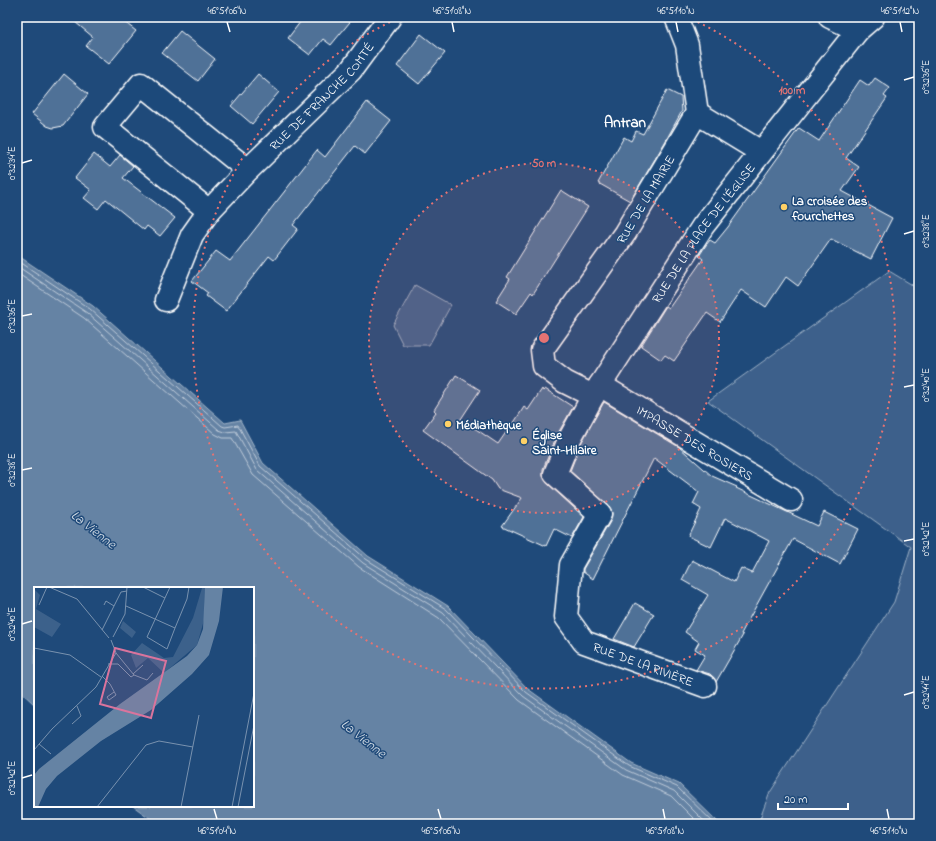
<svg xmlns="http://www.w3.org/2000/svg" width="936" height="841" font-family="'Indie Flower',sans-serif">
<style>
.green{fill:#3c618b;stroke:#9eb0c5}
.water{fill:#6583a4;stroke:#a3b5c8}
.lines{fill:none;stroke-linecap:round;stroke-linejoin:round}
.shore{stroke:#c1cddb;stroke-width:1}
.building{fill:#507197;stroke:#fff}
.minor-casing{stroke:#fff;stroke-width:25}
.minor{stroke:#1f4a7a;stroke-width:22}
.ticks{fill:none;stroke:#fff;stroke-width:1.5}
.ring{fill:none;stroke:#e47373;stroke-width:2;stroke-dasharray:2 4}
.poi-dot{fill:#ffd166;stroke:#1f4a7a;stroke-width:1.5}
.labels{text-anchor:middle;stroke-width:3;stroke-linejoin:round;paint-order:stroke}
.street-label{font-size:13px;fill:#fff;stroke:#1f4a7a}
.poi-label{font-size:13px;font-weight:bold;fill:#fff;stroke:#1f4a7a;text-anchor:start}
.water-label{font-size:14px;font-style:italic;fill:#d8e0e8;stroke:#1f4a7a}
.quarter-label{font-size:15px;font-weight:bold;fill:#fff;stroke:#1f4a7a}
.inset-road{fill:none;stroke:#7992af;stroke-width:1}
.view{fill:#da749d;fill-opacity:0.15;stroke:#da749d;stroke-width:2}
.inset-edge{fill:none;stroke:#fff;stroke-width:2}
.centre{fill:#e47373;stroke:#1f4a7a;stroke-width:2}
.ring-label{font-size:12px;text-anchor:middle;font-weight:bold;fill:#e47373;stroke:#1f4a7a;stroke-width:3;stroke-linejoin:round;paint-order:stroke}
.neatline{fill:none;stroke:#fff;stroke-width:1.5}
.ticks-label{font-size:10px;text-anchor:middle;fill:#fff}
</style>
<rect width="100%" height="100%" fill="#1f4a7a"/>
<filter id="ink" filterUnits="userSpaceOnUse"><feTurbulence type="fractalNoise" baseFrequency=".025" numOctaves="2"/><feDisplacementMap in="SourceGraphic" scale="8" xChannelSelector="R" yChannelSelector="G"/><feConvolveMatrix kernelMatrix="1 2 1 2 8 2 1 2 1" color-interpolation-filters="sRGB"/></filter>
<g filter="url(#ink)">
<g class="green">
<path d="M889 271 919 289V824H758L769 794 894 602 911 547 708 401Z"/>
<path d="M415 285 451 305 429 345H403L393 325Z"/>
</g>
<path class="water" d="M17 255 93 306 225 423 240 420 263 463 368 556 448 606 528 689 631 763 679 784 720 824H158L133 806H253V588H35V705L17 688Z"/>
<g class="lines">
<g class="shore">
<path d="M17 260 90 309 222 426 225 427 238 425 260 466 366 559 446 609 526 692 629 766 677 787 715 824"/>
<path d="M17 266 87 313 219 430 225 432 236 431 257 470 363 563 443 613 523 696 626 770 674 791 707 824"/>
<path d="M17 273 84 318 215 434 223 438H232L253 475 359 567 439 618 519 700 623 775 671 796 699 824"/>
</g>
</g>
<g class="building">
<path d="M69 17H118L136 31 109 64 86 46 93 37Z"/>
<path d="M304 17H354L331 45 323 39 310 55 288 38Z"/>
<path d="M180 31 215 59 198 81 162 53Z"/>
<path d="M421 34 445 53 419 84 397 66Z"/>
<path d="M64 74 88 94 63 126 53 128 47 126 32 114Z"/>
<path d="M258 74 279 92 252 124 231 106Z"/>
<path d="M875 78 890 88 884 96 887 98 846 158 859 167 842 191 892 218 871 259 831 239 798 286 786 277 766 307 741 290 720 322 707 313 674 361 665 355 661 360 641 346 666 306 669 308 703 259 699 256 706 245 710 240 715 243 728 227 799 128 819 141 860 80 869 86Z"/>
<path d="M667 90 681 97 682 111 664 144 630 201 598 183 624 137 631 141 636 131 643 134Z"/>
<path d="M367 102 391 121 365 154 355 146 293 225 298 229 274 260 269 256 226 311 206 296 208 293 192 281 216 251 230 261 317 150 325 157Z"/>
<path d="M94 154 110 167 120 155 133 166 123 178 175 218 160 236 147 226 144 230 106 199 98 209 84 198 91 190 75 178Z"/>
<path d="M561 190 588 207 533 294 531 292 516 314 496 301 510 279 507 277Z"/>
<path d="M456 375 480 390 461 419 498 444 507 431 508 432 524 407 528 410 542 389 543 391 545 389 573 407 557 435 543 469V476L547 483 584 517 572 538 554 529 546 546 502 526 522 498 498 489 492 480 423 430 436 412 434 410Z"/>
<path d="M604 402 679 447 712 476 737 487 736 488 817 526 824 512 858 529 840 564 793 539 750 617 741 634 743 635 716 682 714 678 710 674 696 670 705 655 695 649 699 642 685 632 708 595 682 580 692 560 734 582 741 568 752 573 769 541 725 518 711 547 688 536 701 509 693 504 699 492 654 458 593 579 583 572V569L611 520 612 514 611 509 608 505 570 471 580 445Z"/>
<path d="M635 603 654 614 634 647 614 639Z"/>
</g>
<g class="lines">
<g class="minor-casing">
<g id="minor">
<path id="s1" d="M676 17 687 45 697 113 625 233 542 350 544 366 565 382 593 396 703 226 858 30"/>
<path d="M830 17 858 30 873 17"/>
<path d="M697 113 761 152"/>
<path id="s2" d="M248 170 141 84 105 127 209 211 248 170 351 70 390 17"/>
<path d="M166 300 192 235 209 211"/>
<path id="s3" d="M600 385 791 500"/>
<path id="s4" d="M593 396 569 440 555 474 600 514 571 565 566 617 584 642 705 686"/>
</g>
</g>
<use href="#minor" class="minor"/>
</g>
</g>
<path class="ticks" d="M227 22 230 32M452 22 454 32M676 22 678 32M900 22 902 32M904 80 914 77M22 163 32 160M904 234 914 231M22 316 32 314M904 387 914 385M22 470 32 468M904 541 914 539M22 624 32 621M904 695 914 692M22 778 32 775M214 809 217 819M438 809 441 819M663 809 665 819M887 809 889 819"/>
<circle cx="544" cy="338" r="175" fill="#e47373" fill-opacity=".12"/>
<g class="ring">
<circle cx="544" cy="338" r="175"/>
<path d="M687 17A351 351 0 1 1 401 17"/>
</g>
<g class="poi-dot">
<circle cx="784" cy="207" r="4"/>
<circle cx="448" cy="424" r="4"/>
<circle cx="524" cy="441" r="4"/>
</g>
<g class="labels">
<g class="street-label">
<text dy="5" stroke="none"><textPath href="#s2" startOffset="488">RUE DE FRANCHE COMTÉ</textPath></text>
<text transform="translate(645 199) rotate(-59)" y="5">RUE DE LA MAIRIE</text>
<text dy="5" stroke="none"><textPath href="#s1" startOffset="653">RUE DE LA PLACE DE L'ÉGLISE</textPath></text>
<text dy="5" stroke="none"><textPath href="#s3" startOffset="111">IMPASSE DES ROSIERS</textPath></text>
<text dy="5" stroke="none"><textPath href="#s4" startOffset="352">RUE DE LA RIVIÈRE</textPath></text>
</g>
<g class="poi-label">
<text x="792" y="205">La croisée des<tspan x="792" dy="15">fourchettes</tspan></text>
<text x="456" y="429">Médiathèque</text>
<text x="532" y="439">Église<tspan x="532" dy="15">Saint-Hilaire</tspan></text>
</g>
<g class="water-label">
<text transform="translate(94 529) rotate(38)" y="5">La Vienne</text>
<text transform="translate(364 738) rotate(38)" y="5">La Vienne</text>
</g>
<g class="quarter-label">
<text x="625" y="127">Antran</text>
</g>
</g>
<g transform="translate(34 587)">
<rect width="220" height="220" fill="#1f4a7a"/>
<path d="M168 1H171L170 33 163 58 130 86 114 71 102 81 97 68 108 56 130 71 139 70 159 31ZM0 2 6 8 2 22 27 37 18 50 0 40ZM89 34 102 45 98 51 86 41Z" fill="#3c618b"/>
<path d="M171 0H189L185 34 175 68 158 87 117 123 67 154 23 189 12 202 4 220H0V188L5 182 86 117 153 69 163 58 169 42Z" fill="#6583a4"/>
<path class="inset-road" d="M15 0 43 12 75 51M109 0 131 11M136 0 113 50 133 62 141 41M5 18 13 0M70 18 72 14 80 19M92 19 141 41 153 12 155 0M68 43 87 5 93 4M79 50 91 27 93 0M0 61 36 68 67 90M82 66 100 88 97 90M74 77H84L97 90M99 87 109 78M100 88 113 93 119 86M68 89 76 97 82 108 75 113 73 110 80 105M38 137 47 129 43 119M5 157 17 167M0 163 18 142 62 100 82 66 77 53M63 220 112 158 125 154 159 160M147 220 165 128M198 220 220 106M204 220 220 138"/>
<path class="view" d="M81 61 132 74 117 131 66 117Z"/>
<rect width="220" height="220" class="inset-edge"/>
</g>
<circle cx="544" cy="338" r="6" class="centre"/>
<g class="ring-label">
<text x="792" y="94">100 m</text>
<text x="544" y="167">50 m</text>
</g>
<rect width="936" height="841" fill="none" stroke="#1f4a7a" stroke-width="44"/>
<path d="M778 803v6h70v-6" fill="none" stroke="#ffffff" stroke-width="2"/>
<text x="784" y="803" font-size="12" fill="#ffffff" stroke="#1f4a7a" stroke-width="3" paint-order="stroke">20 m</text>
<rect x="22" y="22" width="892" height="797" class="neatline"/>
<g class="ticks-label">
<text x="227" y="14">46°51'06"N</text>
<text x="452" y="14">46°51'08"N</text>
<text x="676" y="14">46°51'10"N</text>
<text x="900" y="14">46°51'12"N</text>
<text transform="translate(925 77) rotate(-90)" y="4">0°32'36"E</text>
<text transform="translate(11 163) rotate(-90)" y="4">0°32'34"E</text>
<text transform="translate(925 231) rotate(-90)" y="4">0°32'38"E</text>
<text transform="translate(11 316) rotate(-90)" y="4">0°32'36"E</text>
<text transform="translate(925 385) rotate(-90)" y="4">0°32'40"E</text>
<text transform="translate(11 470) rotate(-90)" y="4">0°32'38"E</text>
<text transform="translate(925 539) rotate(-90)" y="4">0°32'42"E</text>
<text transform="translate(11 624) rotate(-90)" y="4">0°32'40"E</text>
<text transform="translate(925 692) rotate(-90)" y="4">0°32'44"E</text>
<text transform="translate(11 778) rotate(-90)" y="4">0°32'42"E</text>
<text x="217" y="834">46°51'04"N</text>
<text x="441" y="834">46°51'06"N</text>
<text x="665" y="834">46°51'08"N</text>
<text x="889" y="834">46°51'10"N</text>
</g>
</svg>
